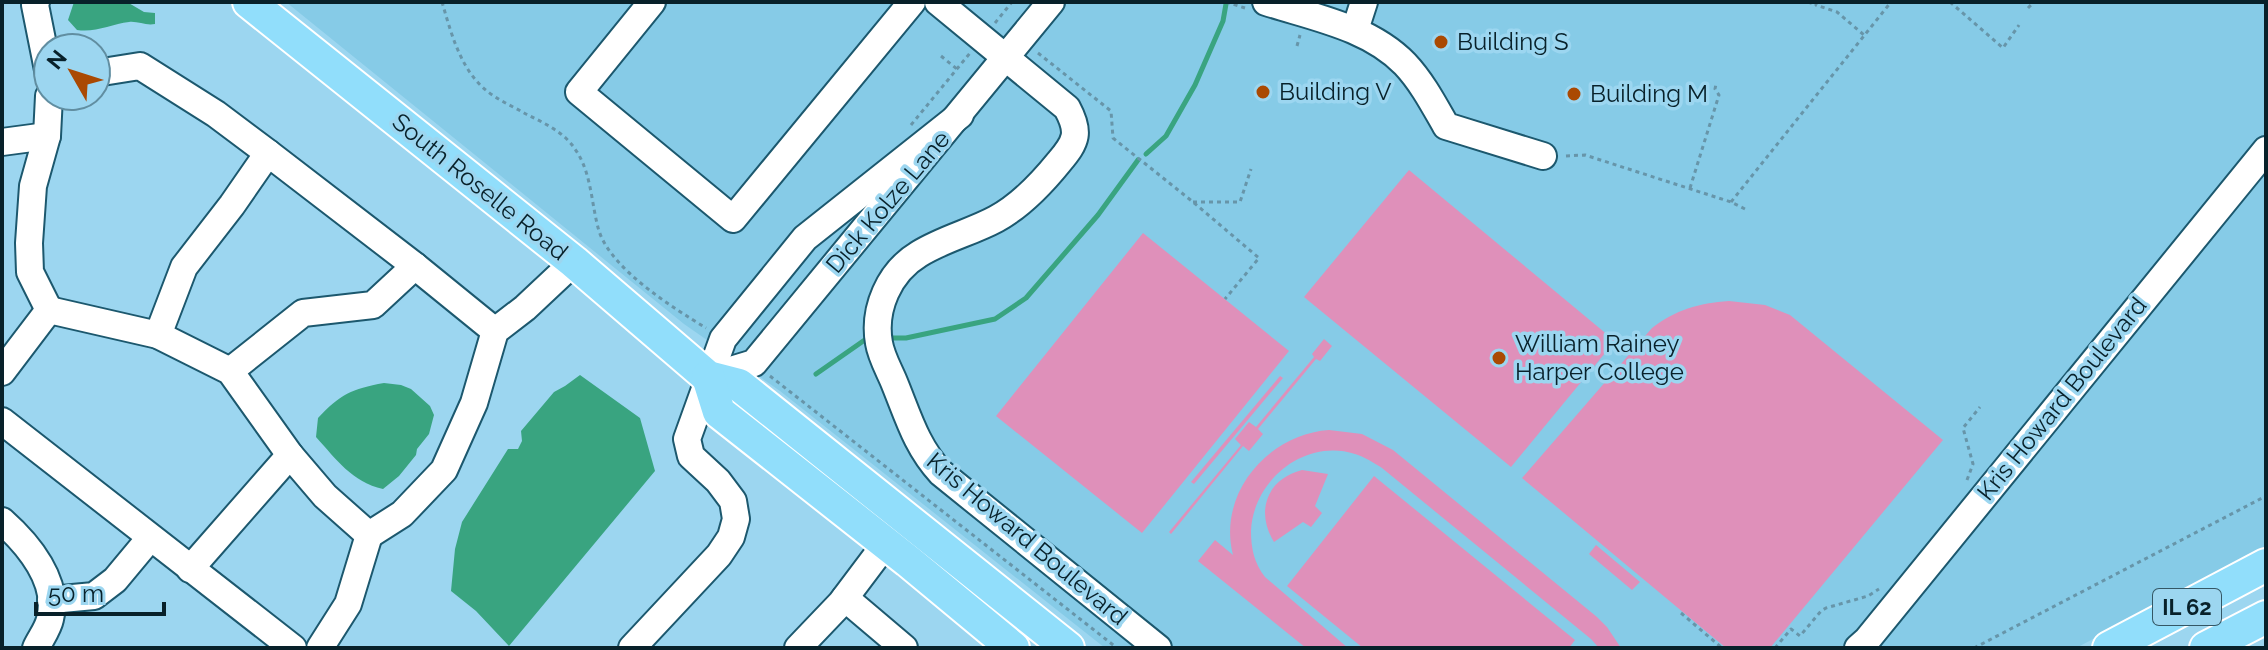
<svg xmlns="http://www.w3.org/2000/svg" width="2268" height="650" font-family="Raleway,sans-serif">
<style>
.built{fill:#86cbe7}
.green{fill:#df90ba}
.water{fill:#39a480}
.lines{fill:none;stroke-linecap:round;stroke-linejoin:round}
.stream{stroke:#39a480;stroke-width:5}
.minor-casing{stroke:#1c586e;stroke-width:30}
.major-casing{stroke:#fff;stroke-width:36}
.path{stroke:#6795a9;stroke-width:3;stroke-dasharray:4 4;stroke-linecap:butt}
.minor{stroke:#fff;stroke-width:26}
.major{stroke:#91defb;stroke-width:32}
.poi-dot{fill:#aa4902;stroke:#9cd6f0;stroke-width:3}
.labels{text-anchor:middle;stroke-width:7;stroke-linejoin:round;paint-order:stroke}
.shield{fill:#9cd6f0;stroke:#345765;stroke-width:2}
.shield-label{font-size:22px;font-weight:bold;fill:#08212a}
.poi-label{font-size:24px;fill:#08212a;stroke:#9cd6f0;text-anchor:start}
.street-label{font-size:24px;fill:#08212a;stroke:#9cd6f0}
</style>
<rect width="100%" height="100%" fill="#9cd6f0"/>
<path class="built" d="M286 2H2266V548L2076 648H1105L780 391 684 324Z"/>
<g class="green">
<path d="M1409 170 1615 341 1511 467 1304 297Z"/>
<path d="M1143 233 1289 351 1142 533 996 416Z"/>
<path d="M1729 301 1765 305 1790 315 1943 440 1770 648H1726L1522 478 1652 328C1675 310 1699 303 1729 301Z"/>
<path d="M1324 339 1332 346 1320 361 1316 359 1258 429 1263 434 1249 451 1243 446 1171 534 1169 532 1241 445 1235 439 1249 422 1256 427 1314 357 1312 354Z"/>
<path d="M1280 376 1283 378 1194 484 1191 482Z"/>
<path d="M1329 430 1362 434 1393 450 1597 617 1607 627 1621 648H1599L1591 639 1382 468C1374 463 1365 457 1355 454 1305 438 1253 480 1251 531 1251 548 1254 563 1265 577L1348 648H1306L1198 561 1215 540 1233 555C1217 493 1269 434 1329 430Z"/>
<path d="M1302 470 1328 474 1315 506 1322 513 1311 527 1303 522 1274 542C1255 511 1267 479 1302 470Z"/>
<path d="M1374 476 1575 640 1569 648H1363L1287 586Z"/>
<path d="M1596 545 1640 582 1632 590 1589 554Z"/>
</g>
<g class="water">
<path d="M74 2H127L144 12 155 13V24C146 26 138 21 129 22 112 24 95 33 77 30L68 20Z"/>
<path d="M580 375 640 418 655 471 509 646 476 611 451 591 455 549 462 522 508 449H518L522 441 521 431 554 392 565 386Z"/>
<path d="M384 383 401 385 411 389 430 406 434 415 429 434 417 449 416 455 399 476 383 489C352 482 336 459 316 437L318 418C341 394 351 389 384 383Z"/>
</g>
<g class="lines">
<g class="stream">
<path d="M1146 154 1166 136 1195 85 1223 21 1226 4"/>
<path d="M893 338H906L995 319 1026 298 1098 215 1138 160"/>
<path d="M816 374 869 337"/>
</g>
<g class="minor-casing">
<g id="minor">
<path d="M36 2 35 5 48 70"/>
<path d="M652 2 579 92 733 219 912 2"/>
<path d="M938 2 1067 108C1080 132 1077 141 1059 162 1042 183 1020 206 996 219 972 232 943 239 919 254 889 272 873 309 879 343 881 356 889 370 894 382 908 416 916 446 941 473L1158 648"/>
<path d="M1266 2C1313 17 1369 27 1405 64 1422 82 1434 105 1446 126L1543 156"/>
<path d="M1355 30 1364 2"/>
<path d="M96 73 140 66 216 114 268 153 415 266 495 331"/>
<path d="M2 142 47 136"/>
<path d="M49 310 158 335 230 371 290 455 325 496 369 535 402 514 444 470 474 403 495 331 525 308 574 262"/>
<path d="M49 310 30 272 29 243 33 186 47 136 49 96"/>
<path d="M158 335 184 267 232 205 268 153"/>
<path d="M230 371 303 313 373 305 415 266"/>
<path d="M2 372 49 310"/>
<path d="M708 377 754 363 1051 2"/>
<path d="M2 421 293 648"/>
<path d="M2 521C28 544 60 582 50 619 48 629 40 639 36 648"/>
<path d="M190 569 290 455"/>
<path d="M845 598 904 648"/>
<path d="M51 600 94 596 115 580 150 538"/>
<path d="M320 648 348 604 369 535"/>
<path d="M632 648 719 555 731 537 736 519 733 501 718 481 691 456 687 439 723 339 805 238 960 115"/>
<path d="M798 648 841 603 905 518"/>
<path d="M1858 648 1867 640 2266 150"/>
</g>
</g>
<g class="major-casing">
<g id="major">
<path d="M249 2 574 262 708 377 739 385 1068 648"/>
<path d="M708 377 719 412 908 561 1013 648"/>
<path d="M2109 648 2266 565"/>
<path d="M2206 648 2266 617"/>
</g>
</g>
<g class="path">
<path d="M442 2C452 36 462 76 494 96 504 103 516 108 526 114 544 123 564 132 575 149 592 173 591 204 599 231 612 270 672 307 706 328"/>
<path d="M1226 2 1245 8"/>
<path d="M1808 2 1816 5"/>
<path d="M1816 2V5L1837 12 1864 35"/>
<path d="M1950 2 2003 48 2019 25"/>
<path d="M2028 8 2034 2"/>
<path d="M995 23 1012 2"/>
<path d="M1297 46 1300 35"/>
<path d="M1038 53 1111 111 1113 138 1193 202 1259 258 1225 299"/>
<path d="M941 56 957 69"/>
<path d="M911 125 970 53"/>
<path d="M1566 156 1585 155 1731 202 1745 209"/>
<path d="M1690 188 1719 95 1715 89 1716 84"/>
<path d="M1193 202H1240L1251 169"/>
<path d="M1731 202 1891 2"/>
<path d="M770 376 1117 648"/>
<path d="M1967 480 1973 464 1963 428 1980 407"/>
<path d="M1681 613 1722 648"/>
<path d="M1775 648 1791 629 1800 636 1821 611 1826 608 1868 596 1879 589"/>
<path d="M1974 648 2266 496"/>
</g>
<use href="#minor" class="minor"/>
<use href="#major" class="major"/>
</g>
<g class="poi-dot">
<circle cx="1441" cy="42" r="8"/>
<circle cx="1263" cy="92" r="8"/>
<circle cx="1574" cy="94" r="8"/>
<circle cx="1499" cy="358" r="8"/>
</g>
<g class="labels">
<rect class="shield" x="2153" y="589" width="68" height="36" rx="6"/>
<g class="shield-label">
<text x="2187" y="615">IL 62</text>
</g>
<g class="poi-label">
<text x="1457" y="50">Building S</text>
<text x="1279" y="100">Building V</text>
<text x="1590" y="102">Building M</text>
<text x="1515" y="352">William Rainey<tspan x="1515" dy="28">Harper College</tspan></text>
</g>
<g class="street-label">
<text transform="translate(480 187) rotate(39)" y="8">South Roselle Road</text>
<text transform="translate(888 202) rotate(-50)" y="8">Dick Kolze Lane</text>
<text transform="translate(2062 399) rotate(-51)" y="8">Kris Howard Boulevard</text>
<text transform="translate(1027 539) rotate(40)" y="8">Kris Howard Boulevard</text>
</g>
</g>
<rect width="2268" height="650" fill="none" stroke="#08212a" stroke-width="8"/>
<g transform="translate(72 72) rotate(309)"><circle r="38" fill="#9cd6f0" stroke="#618ea1" stroke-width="2"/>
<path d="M0-6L14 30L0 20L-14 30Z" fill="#aa4902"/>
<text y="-12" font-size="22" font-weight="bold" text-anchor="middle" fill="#08212a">N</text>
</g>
<path d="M36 602v12h128v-12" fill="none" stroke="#08212a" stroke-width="4"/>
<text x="48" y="602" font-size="24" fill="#08212a" stroke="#9cd6f0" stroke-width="6" paint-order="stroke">50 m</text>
</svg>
